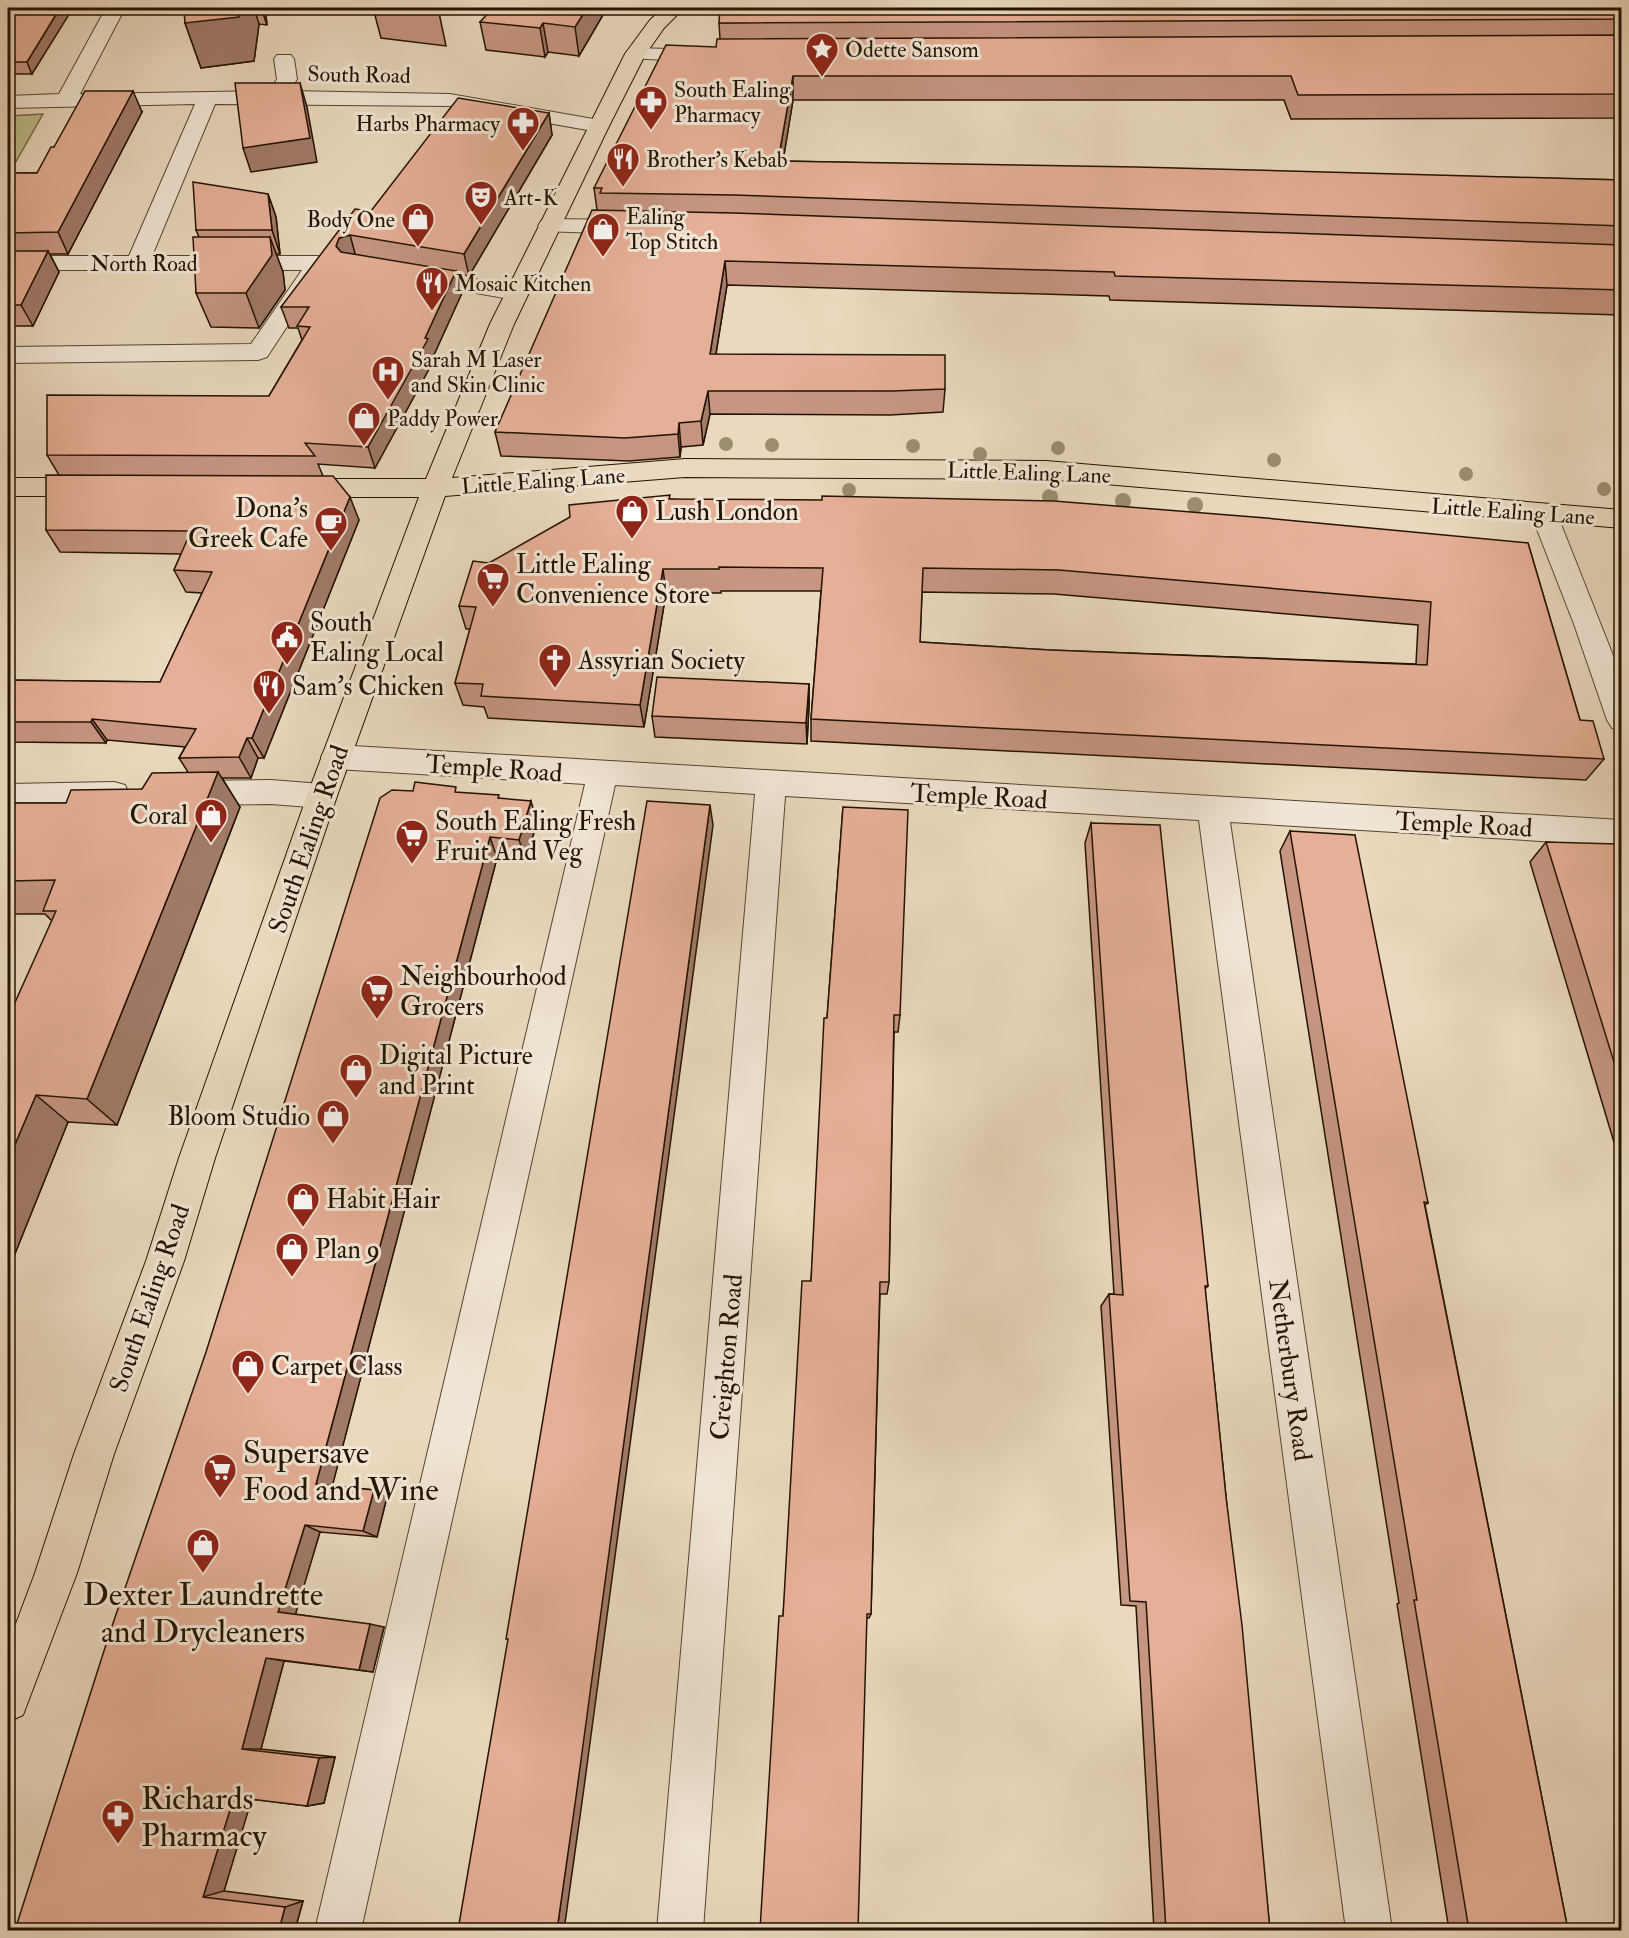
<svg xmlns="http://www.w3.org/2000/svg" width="1629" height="1938" font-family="'IM FELL Double Pica',serif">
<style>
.green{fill:#bfbc8c;stroke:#726846;stroke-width:1.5}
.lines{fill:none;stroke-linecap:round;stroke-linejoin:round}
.minor-casing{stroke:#564430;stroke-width:2}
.major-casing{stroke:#241300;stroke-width:2}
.minor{fill:#f1e6d5;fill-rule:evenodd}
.major{fill:#ead9be;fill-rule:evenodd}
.tree{fill:#9b8d70}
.wall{fill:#c69682;stroke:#241300;stroke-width:1.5;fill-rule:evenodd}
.shaded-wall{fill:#a17a6a;stroke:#241300;stroke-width:1.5}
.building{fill:#e6af97;stroke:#241300;stroke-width:1.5;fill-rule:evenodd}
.labels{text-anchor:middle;stroke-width:6;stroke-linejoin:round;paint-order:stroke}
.far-poi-label{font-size:22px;fill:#241300;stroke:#f1e6d5;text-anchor:start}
.far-street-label{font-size:22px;fill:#241300;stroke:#f1e6d5}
.poi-label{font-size:26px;fill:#241300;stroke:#f1e6d5;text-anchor:start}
.street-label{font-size:26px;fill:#241300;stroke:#f1e6d5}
.near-poi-label{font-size:32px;fill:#241300;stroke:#f1e6d5;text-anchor:start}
</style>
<rect width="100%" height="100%" fill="#ead9be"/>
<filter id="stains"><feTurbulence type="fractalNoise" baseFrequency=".00333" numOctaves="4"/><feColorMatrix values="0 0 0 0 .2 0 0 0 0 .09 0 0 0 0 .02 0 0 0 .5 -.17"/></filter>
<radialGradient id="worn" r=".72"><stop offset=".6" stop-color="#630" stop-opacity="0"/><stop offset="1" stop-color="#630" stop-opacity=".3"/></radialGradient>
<path class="green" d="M43 114 14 165H8V116Z"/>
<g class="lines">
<g class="minor-casing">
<g id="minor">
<path d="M106 8H125L80 94 270 91 277 79 274 59 277 55H291L294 59 297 79 290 91 450 94 599 120 606 122 609 126 606 130 599 132 450 106 215 104 152 256H317L325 258 328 263 325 268 316 270 321 275 267 357 258 360 8 363V347L251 344 302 270H8V256H129L195 104 8 108V96L59 94Z"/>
<path d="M635 48 705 50 712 52 715 56 712 60 705 62 628 58 625 54 628 50Z"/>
<path d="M549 219 630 220 638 222 641 227 638 232 630 234 541 231 538 226 541 221Z"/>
<path d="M415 269 516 286 524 288 528 293 524 298 516 300 407 281 403 276 407 271Z"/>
<path d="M1544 505 1553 508 1557 514 1622 678V731L1612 728 1607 720 1574 624 1531 514 1535 508Z"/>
<path d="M336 745 1622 820V846L1230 822 1392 1930H1346L1199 820 785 796 703 1930H657L755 794 615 785 361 1930H315L585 784 336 769 325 765 321 757 325 749Z"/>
<path d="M271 780 322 784 333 787 337 796 333 805 322 808 271 804 186 805 175 802 171 793 175 784 186 781Z"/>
<path d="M114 782 125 785 129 794 125 803 114 806 8 808V784Z"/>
</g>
</g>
<g class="major-casing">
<g id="major">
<path d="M663 8H684L664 28 645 55 609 126 514 324 452 478 685 459 1046 461 1622 510V528L1046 479 685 477 445 496 337 796 215 1158 184 1261 114 1454 77 1573 23 1715 8 1722V1645L35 1573 74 1454 146 1261 179 1158 307 796 419 497H297L288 494 284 488 288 482 297 479H426L490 324 625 54 650 20Z"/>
<path d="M8 478H90L99 481 103 487 99 493 90 496H8Z"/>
</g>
</g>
<use href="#minor" class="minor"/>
<use href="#major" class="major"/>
</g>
<g class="tree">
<circle cx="726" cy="444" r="7"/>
<circle cx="772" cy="445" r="7"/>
<circle cx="913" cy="446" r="7"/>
<circle cx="1058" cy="448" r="7"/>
<circle cx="980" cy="454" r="7"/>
<circle cx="1274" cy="460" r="7"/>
<circle cx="1466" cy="474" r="7"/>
<circle cx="1604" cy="489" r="7"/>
<circle cx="849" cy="490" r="7"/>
<circle cx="1050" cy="497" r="8"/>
<circle cx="1123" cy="501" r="8"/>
<circle cx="1195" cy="505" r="8"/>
</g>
<g class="wall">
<path d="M8 8 32 74H8Z"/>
<path d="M184 8H265L267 25 259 24 254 61 201 68 185 23Z"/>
<path d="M373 8H438L446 46 381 38Z"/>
<path d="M607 8 579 56 548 52 545 57 486 50 480 22Z"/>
<path d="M1622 8V118L1291 119 1284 100H793L783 161 1622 180V315L1110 300 1109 296 727 285 716 354 945 389 943 412 890 415 710 414 703 445 681 447 680 457 629 461 501 456 495 432 597 210 594 188 716 47 720 39 719 23Z"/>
<path d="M142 112 68 254H50L59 272 33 326H8V173H37L54 147Z"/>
<path d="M549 113 552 135 469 276 457 274 462 293 433 357 434 360 375 468 318 464 323 476 359 520 264 758H258L251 778H222L240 807 117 1125 68 1122 8 1271 52 921 45 914H8V803H66L142 789 188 772 179 758 185 747 107 740 106 743 8 742V680L160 682 202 593 186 592 174 570 181 554 60 552 46 530 59 475 47 455 269 396 302 340 298 328H289L281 307 371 211Z"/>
<path d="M268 194 276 217 280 254H276L283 272 285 290 259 328 211 327 196 293 199 237 196 230Z"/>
<path d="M670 499 1528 543 1580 720 1604 759 1586 780 811 741V719L821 591H721V593H666L644 727 488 718 484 707 463 705 455 683 470 629H466L459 606 489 563ZM922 592 1054 594 1418 625 1416 664 1050 650 920 642Z"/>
<path d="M809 684V705L807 744 655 737 652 716Z"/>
<path d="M459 793 499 798 537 822 526 860 497 858 332 1486 374 1490 387 1497 377 1537 320 1532 295 1614 384 1627 373 1672 284 1661 261 1749 335 1757 324 1803 307 1806 251 1799 224 1891 303 1901 295 1930H15Z"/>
<path d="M843 807 900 1015 898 1032H894L889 1282 887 1294H880L871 1614 869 1618 783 1616 811 1281 827 1018Z"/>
<path d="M1091 823 1208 1286 1205 1289 1270 1930H1154L1136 1606 1121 1605 1101 1306 1109 1294H1114L1085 843Z"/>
<path d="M1290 831 1428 1203 1425 1205 1568 1930H1449L1397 1604 1399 1603 1280 851Z"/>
<path d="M1546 842 1622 858V1169L1530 862Z"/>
</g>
<g class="shaded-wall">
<path d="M60 8H73L32 74 27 62Z"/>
<path d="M241 8H254L259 24 254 61 201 68 185 23Z"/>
<path d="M261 8H265L267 25Z"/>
<path d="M587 8H607L579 56 575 27Z"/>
<path d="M543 23 548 52 545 57 540 28Z"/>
<path d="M793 76V100L779 185 778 161Z"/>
<path d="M300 83 307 107 317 162 251 172 243 148Z"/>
<path d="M133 91 142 112 68 254 58 232Z"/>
<path d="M549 113 552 135 469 276 464 254Z"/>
<path d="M268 194 276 217 280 254 272 230Z"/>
<path d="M350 235 356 257 346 260 336 246 339 238Z"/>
<path d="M270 237 283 272 285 290 259 328 246 293Z"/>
<path d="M48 251 59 272 33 326 21 305Z"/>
<path d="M725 261 727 285 712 378 710 354Z"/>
<path d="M456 271 462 293 433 357 434 360 375 468 368 447 425 338Z"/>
<path d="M708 391 710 414 703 445 701 421Z"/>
<path d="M679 423 681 447 680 457 678 434Z"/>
<path d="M350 497 359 520 264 758 252 738Z"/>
<path d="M663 569 666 593 644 727 640 705Z"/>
<path d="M809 684V705L807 744 806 723Z"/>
<path d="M92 719 107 740 106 743 91 722Z"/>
<path d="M247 738 258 758 251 778 239 757Z"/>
<path d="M218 772 240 807 117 1125 87 1099Z"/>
<path d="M531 801 537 822 526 860 519 840Z"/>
<path d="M710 805 713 825 583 1795 564 1930H557Z"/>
<path d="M490 837 497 858 331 1491 316 1484Z"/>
<path d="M36 1095 68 1122 8 1271V1161Z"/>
<path d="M374 1490 387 1497 377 1537 363 1531Z"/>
<path d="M305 1525 320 1532 295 1616 278 1612Z"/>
<path d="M370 1624 384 1627 373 1672 359 1670Z"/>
<path d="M266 1658 284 1661 261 1749H242Z"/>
<path d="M335 1757 324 1803 307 1806 319 1758Z"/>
<path d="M253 1795 224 1891 203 1897 234 1797Z"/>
<path d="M303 1901 295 1930H279L285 1907Z"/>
</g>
<g class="building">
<path d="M8 8H60L27 62H8Z"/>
<path d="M184 8H241L239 17 185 23Z"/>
<path d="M493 8H587L575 27 543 23 540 28 480 22Z"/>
<path d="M720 8H1622V19L719 23Z"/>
<path d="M1622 35V94L1298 95 1291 76H793L778 161 1137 167 1622 180V226L734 195 600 193 602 188H594L666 45 716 47 717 39Z"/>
<path d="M235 83H300L310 138 243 148Z"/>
<path d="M85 91H133L58 232 8 233V173H37L51 147H54Z"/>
<path d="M458 98 549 113 464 254 350 235 339 238 336 246 341 252 456 271 425 338 428 339 368 447 305 443 315 456 47 455V395L269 396 310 327 297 326 309 307H281L355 209 371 211Z"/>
<path d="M193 182 268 194 272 230H196Z"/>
<path d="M592 210 734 213 1622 245V290L1115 276 1114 272 725 261 710 354 945 355V389L892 391H708L701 421 679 423 678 434 625 438 495 432Z"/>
<path d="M193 237H270L272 255 246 293H196Z"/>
<path d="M8 251H48L21 305H8Z"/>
<path d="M46 475 333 476 350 497 252 738H247L239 757 179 758 196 729 92 719 91 722H8V680L160 682 212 572 174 570 191 531 46 530Z"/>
<path d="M670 495 669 499 822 500V496L1054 501 1266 518 1528 543 1580 720 1593 721 1604 759 811 719 823 568 719 567V569H663L640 705 481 696 483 684 455 683 476 607 459 606 473 561 489 563 570 517 569 505ZM923 568 1059 570 1431 602 1427 665 1050 650 920 642Z"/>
<path d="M657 677 809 684 806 723 652 716Z"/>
<path d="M218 772 87 1099 36 1095 8 1161V1018L56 911H43L55 880 8 881V803H66L71 790 142 789 152 773Z"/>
<path d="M415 782 456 787 455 792 499 795 498 798 531 801 519 840 490 837 316 1484 374 1490 363 1531 305 1525 278 1612 370 1624 359 1670 266 1658 242 1749 319 1758 307 1806 234 1797 203 1897 285 1907 279 1930H15L110 1632 206 1352 380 798 392 790 413 791Z"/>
<path d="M647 801 710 805 576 1797 557 1930H458L508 1639H506Z"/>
<path d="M843 807 908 810 900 1015H894L889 1282H880L871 1614H867L858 1930H760L779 1616H783L802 1281H811L824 1018H827Z"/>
<path d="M1091 823 1160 825 1208 1286H1205L1226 1497 1242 1625 1270 1930H1166L1146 1602 1130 1601 1109 1294 1123 1295Z"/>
<path d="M1290 831 1355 835 1428 1203 1424 1202 1568 1930H1469L1414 1600H1417Z"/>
<path d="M1546 842 1617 844 1622 858V1088Z"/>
</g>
<defs>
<g id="sight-pin" transform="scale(1.725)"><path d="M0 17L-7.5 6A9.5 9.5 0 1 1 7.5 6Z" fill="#8f2418" stroke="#f1e6d5"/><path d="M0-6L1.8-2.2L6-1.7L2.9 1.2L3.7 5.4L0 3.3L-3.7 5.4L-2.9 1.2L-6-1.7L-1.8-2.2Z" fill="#fff"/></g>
<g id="pharmacy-pin" transform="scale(1.725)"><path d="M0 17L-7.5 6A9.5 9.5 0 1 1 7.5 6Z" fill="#8f2418" stroke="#f1e6d5"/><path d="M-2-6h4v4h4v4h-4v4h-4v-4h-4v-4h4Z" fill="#fff"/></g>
<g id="restaurant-pin" transform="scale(1.725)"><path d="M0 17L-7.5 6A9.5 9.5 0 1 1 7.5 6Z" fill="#8f2418" stroke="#f1e6d5"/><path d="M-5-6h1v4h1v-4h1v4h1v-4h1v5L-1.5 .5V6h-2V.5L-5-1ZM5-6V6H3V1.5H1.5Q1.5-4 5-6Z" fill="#fff"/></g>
<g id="theatre-pin" transform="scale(1.725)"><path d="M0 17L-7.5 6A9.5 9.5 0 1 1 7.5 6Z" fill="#8f2418" stroke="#f1e6d5"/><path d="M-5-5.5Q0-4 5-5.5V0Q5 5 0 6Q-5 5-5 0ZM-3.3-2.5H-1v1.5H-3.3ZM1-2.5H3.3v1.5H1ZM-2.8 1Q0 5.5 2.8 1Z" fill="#fff"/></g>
<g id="shop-pin" transform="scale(1.725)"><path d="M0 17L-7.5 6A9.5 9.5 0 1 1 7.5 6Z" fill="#8f2418" stroke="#f1e6d5"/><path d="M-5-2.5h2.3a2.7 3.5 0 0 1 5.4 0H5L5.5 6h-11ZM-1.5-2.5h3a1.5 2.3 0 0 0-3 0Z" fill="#fff"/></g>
<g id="hospital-pin" transform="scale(1.725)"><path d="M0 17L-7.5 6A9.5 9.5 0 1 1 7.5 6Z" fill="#8f2418" stroke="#f1e6d5"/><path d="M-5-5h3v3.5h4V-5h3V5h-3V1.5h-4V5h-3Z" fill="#fff"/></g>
<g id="cafe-pin" transform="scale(1.725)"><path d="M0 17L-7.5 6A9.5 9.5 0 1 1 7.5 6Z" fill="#8f2418" stroke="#f1e6d5"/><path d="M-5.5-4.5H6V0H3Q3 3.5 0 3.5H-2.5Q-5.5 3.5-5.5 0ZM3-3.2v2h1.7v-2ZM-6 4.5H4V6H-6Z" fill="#fff"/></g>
<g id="supermarket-pin" transform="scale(1.725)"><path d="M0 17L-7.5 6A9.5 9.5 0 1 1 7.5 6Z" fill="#8f2418" stroke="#f1e6d5"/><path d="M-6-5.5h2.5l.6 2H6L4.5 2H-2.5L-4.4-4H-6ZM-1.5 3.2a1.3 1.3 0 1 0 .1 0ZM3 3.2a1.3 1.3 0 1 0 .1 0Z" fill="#fff"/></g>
<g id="civic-pin" transform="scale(1.725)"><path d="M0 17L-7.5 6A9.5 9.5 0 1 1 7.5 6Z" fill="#8f2418" stroke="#f1e6d5"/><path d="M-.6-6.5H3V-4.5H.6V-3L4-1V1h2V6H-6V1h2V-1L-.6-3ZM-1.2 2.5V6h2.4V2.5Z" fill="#fff"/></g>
<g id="church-pin" transform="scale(1.725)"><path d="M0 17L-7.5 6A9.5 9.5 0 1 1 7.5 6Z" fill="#8f2418" stroke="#f1e6d5"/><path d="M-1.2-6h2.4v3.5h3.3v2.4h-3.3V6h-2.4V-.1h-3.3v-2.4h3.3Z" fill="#fff"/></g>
</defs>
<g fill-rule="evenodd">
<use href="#sight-pin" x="822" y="49"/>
<use href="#pharmacy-pin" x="651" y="102"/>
<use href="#pharmacy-pin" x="523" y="123"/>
<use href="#restaurant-pin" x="623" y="159"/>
<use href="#theatre-pin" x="481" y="197"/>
<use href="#shop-pin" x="418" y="219"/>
<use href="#shop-pin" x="603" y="229"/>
<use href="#restaurant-pin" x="432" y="283"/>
<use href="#hospital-pin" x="388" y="372"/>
<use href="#shop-pin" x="364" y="418"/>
<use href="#shop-pin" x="632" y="511"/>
<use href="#cafe-pin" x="331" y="523"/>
<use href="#supermarket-pin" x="493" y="579"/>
<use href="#civic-pin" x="287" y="637"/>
<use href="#church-pin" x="555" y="660"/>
<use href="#restaurant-pin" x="269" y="686"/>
<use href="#shop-pin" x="211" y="815"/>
<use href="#supermarket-pin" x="412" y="836"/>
<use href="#supermarket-pin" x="377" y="991"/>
<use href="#shop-pin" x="356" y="1070"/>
<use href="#shop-pin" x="333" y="1116"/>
<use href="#shop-pin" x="303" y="1199"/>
<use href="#shop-pin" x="292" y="1249"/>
<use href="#shop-pin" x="248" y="1366"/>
<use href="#supermarket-pin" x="220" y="1470"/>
<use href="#shop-pin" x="203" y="1545"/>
<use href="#pharmacy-pin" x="118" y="1816"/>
</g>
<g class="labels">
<g class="far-poi-label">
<text x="845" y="57">Odette Sansom</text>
<text x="674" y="97">South Ealing<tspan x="674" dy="25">Pharmacy</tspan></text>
<text x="500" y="131" text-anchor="end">Harbs Pharmacy</text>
<text x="646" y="167">Brother's Kebab</text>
<text x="504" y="205">Art-K</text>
<text x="626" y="224">Ealing<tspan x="626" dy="25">Top Stitch</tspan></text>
<text x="395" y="227" text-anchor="end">Body One</text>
<text x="455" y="291">Mosaic Kitchen</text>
<text x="411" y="367">Sarah M Laser<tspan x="411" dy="25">and Skin Clinic</tspan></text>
<text x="387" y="426">Paddy Power</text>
</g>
<g class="far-street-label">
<text transform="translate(359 74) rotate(1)" y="8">South Road</text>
<text x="144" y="271">North Road</text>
<text transform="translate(1029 472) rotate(2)" y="8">Little Ealing Lane</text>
<text transform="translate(543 480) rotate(-4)" y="8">Little Ealing Lane</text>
<text transform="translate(1513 511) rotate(4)" y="8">Little Ealing Lane</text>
</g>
<g class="poi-label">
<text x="308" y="517" text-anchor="end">Dona's<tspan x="308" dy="30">Greek Cafe</tspan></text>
<text x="655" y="520">Lush London</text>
<text x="516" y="573">Little Ealing<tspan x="516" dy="30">Convenience Store</tspan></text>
<text x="310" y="631">South<tspan x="310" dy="30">Ealing Local</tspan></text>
<text x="578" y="669">Assyrian Society</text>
<text x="292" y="695">Sam's Chicken</text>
<text x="188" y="824" text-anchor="end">Coral</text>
<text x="435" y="830">South Ealing Fresh<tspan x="435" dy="30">Fruit And Veg</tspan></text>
<text x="400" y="985">Neighbourhood<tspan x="400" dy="30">Grocers</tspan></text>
<text x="379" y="1064">Digital Picture<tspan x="379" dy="30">and Print</tspan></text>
<text x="310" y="1125" text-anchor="end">Bloom Studio</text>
<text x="326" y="1208">Habit Hair</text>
<text x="315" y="1258">Plan 9</text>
<text x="271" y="1375">Carpet Class</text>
</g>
<g class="street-label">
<text transform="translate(494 768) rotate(4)" y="9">Temple Road</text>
<text transform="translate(979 796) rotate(3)" y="9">Temple Road</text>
<text transform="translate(1464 824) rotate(3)" y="9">Temple Road</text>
<text transform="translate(308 839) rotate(-71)" y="9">South Ealing Road</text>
<text transform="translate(149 1298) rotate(-71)" y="9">South Ealing Road</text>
<text transform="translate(726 1357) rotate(-85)" y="9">Creighton Road</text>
<text transform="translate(1291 1370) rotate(82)" y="9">Netherbury Road</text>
</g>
<g class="near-poi-label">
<text x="243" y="1463">Supersave<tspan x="243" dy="37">Food and Wine</tspan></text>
<text x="203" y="1605" text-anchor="middle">Dexter Laundrette<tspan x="203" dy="37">and Drycleaners</tspan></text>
<text x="141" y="1809">Richards<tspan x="141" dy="37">Pharmacy</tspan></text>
</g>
</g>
<rect width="1629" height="1938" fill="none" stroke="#ead9be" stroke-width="30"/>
<rect x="9" y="9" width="1611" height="1920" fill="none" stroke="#241300" stroke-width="3"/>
<rect x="15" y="15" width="1599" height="1908" fill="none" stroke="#241300" stroke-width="1.5"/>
<rect width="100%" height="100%" filter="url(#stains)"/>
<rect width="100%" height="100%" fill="url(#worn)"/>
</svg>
